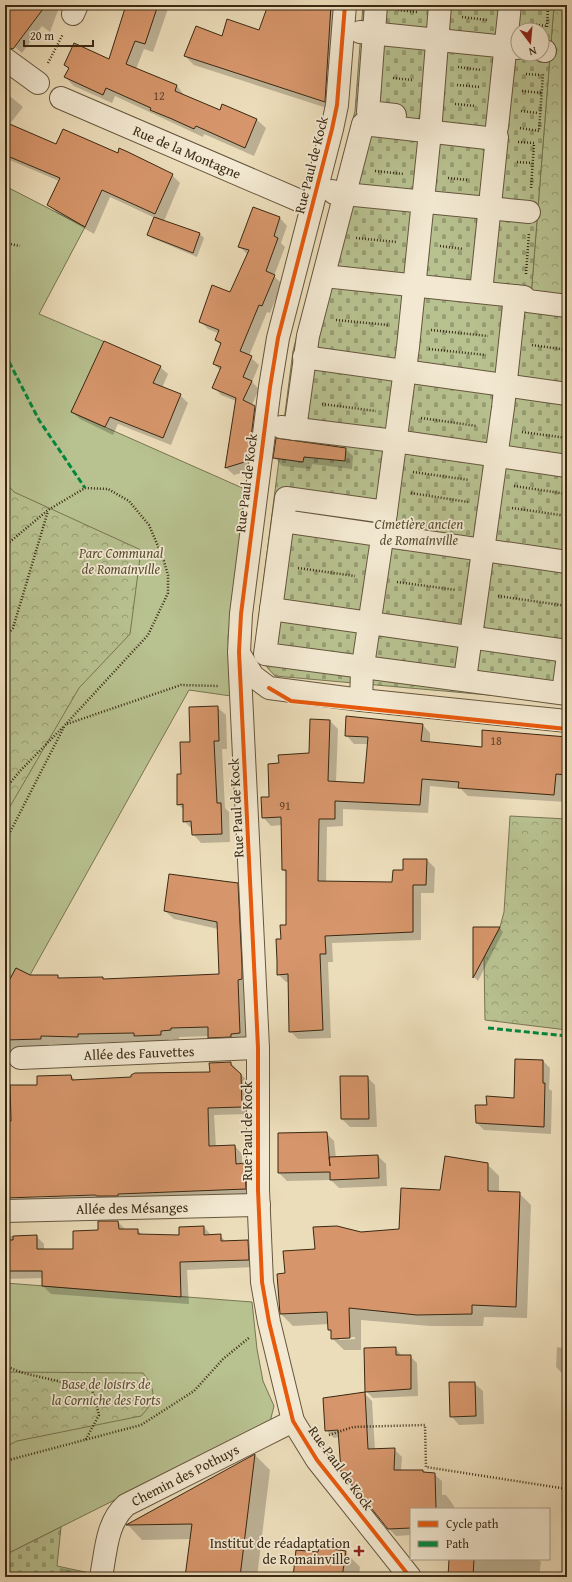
<svg xmlns="http://www.w3.org/2000/svg" width="572" height="1582" font-family="'Gentium Book Plus',serif">
<style>
.green{fill:#b8c190;stroke:#787552}
.forest{fill:url(#forest-crowns);stroke:#787552}
.cemetery{fill:url(#cemetery-stones);stroke:#787552;fill-rule:evenodd}
.shadow{fill:#0003;fill-rule:evenodd}
.building{fill:#d6956a;stroke:#392913}
.lines{fill:none;stroke-linecap:round;stroke-linejoin:round}
.minor-casing{stroke:#66563d;stroke-width:24}
.path{stroke:#392913;stroke-width:2.5;stroke-dasharray:1 2;stroke-linecap:butt}
.minor{stroke:#f3e9d2;stroke-width:22}
.quiet{stroke:#00873e;stroke-width:3;stroke-dasharray:6 3;stroke-linecap:butt}
.cycleway-casing{stroke:#f3e9d2;stroke-width:6}
.cycleway{stroke:#e8590c;stroke-width:4}
.poi-dot{fill:#8f2418;stroke:#f3e9d2;stroke-width:1.5}
.labels{text-anchor:middle;stroke-width:3.5;stroke-linejoin:round;paint-order:stroke}
.number-label{font-size:12px;fill:#604429}
.street-label{font-size:14px;fill:#392913;stroke:#f3e9d2}
.park-label{font-size:14px;font-style:italic;fill:#594f32;stroke:#f3e9d2}
.poi-label{font-size:14px;fill:#392913;stroke:#f3e9d2;text-anchor:end}
</style>
<defs>
<pattern id="forest-crowns" width="20" height="18" patternUnits="userSpaceOnUse"><rect width="20" height="18" fill="#b8c190"/><path d="M2 6a3 3 0 1 1 6 0M12 15a3 3 0 1 1 6 0" fill="none" stroke="#979d74"/></pattern>
<pattern id="cemetery-stones" width="16" height="16" patternUnits="userSpaceOnUse"><rect width="16" height="16" fill="#b8c190"/><path d="M2 7V4a2 2 0 0 1 4 0v3zM10 15v-3a2 2 0 0 1 4 0v3z" fill="#979d74"/></pattern>
</defs>
<rect width="100%" height="100%" fill="#ecddba"/>
<filter id="stains"><feTurbulence type="fractalNoise" baseFrequency=".005" numOctaves="4"/><feColorMatrix values="0 0 0 0 .2 0 0 0 0 .09 0 0 0 0 .02 0 0 0 .5 -.17"/></filter>
<radialGradient id="worn" r=".72"><stop offset=".6" stop-color="#630" stop-opacity="0"/><stop offset="1" stop-color="#630" stop-opacity=".3"/></radialGradient>
<g class="green">
<path d="M5 186 85 227 39 314 105 342 71 412 247 490 228 637 231 696 189 690 30 975 16 968 5 988Z"/>
<path d="M5 1283 252 1302 257 1349 263 1381 274 1406 270 1422 5 1555Z"/>
</g>
<g class="forest">
<path d="M554 5H567V301L531 297Z"/>
<path d="M5 482 14 492 141 550 130 634 79 688 5 815Z"/>
<path d="M510 816 567 819V1030L485 1020 484 957 500 927 504 912Z"/>
<path d="M5 1372 143 1373C157 1391 156 1400 141 1416L17 1441 5 1447Z"/>
</g>
<g class="cemetery">
<path d="M363 5H554L531 297 567 301V702L275 676 257 656V631L293 351 355 111ZM518 30H542V54H518Z"/>
<path d="M61 1527 57 1566 90 1573 89 1577H5V1555Z"/>
</g>
<g class="shadow">
<path d="M5 5H60L50 32 42 26 22 53 5 39Z"/>
<path d="M127 5H176V8L169 6 153 52 144 49 136 69 177 86 185 96 220 111 257 120 266 128 254 156 204 134 203 137 115 96 112 103 74 86 65 77 69 69 65 65 110 60Z"/>
<path d="M283 5H345L333 110 194 65 185 56 222 37 260 31Z"/>
<path d="M5 92 23 107 9 125 57 145 118 154 172 175 180 183 164 221 200 234 204 238 197 257 152 238 148 234 155 218 110 197 94 234 57 213 49 205 59 181 5 158Z"/>
<path d="M280 218 287 226 281 243 285 247 274 276 282 284 270 313 267 312 249 356 259 365 252 382 259 389 252 405 262 414 255 469 234 475 226 468 236 401 221 395 214 387 221 371 214 364 221 345 216 340 218 333 208 329 200 321 230 294 247 254 239 246Z"/>
<path d="M160 367 168 374 162 388 180 395 188 403 171 445 118 424 113 435 80 419 72 412Z"/>
<path d="M345 449 353 456 352 469 312 464 311 469 282 466 275 458Z"/>
<path d="M217 707 226 715 227 749H222L225 808 229 812 230 842 201 843 193 834V830L184 821V810L178 804 182 774 191 743Z"/>
<path d="M330 721 338 729 336 782 365 784 368 744H354L346 735 422 724 430 733V743L483 748 567 739V802L468 796 461 789 430 786 428 813 343 809V826L327 827 326 882 393 883 403 871 427 860 435 868 434 893H421V940L332 943 333 962H328L331 1038 298 1039 290 1031 289 982H286L278 974 282 940 287 926V873L283 870 282 825 271 826 263 817 280 764 310 753Z"/>
<path d="M237 884 246 893 248 1042 218 1046 209 1036 179 1037V1039H169V1043L144 1044 141 1041 86 1043V1046L49 1044 50 1053 7 1057V1079H5V990L29 976H57L61 979 102 978 104 980 220 975 218 929 174 919 165 911Z"/>
<path d="M474 928H500L503 932 478 981 474 977Z"/>
<path d="M543 1061 550 1068 549 1089 552 1091 551 1134 484 1130 477 1123 488 1106 515 1099Z"/>
<path d="M231 1063 248 1082 249 1114 214 1115 216 1147 235 1146 242 1154V1165L252 1172V1196L5 1205V1199L102 1195V1193L5 1197V1086H38L71 1076 76 1081 211 1073Z"/>
<path d="M367 1077 375 1085 377 1127H350L342 1119Z"/>
<path d="M326 1133 334 1141 336 1158 378 1156 386 1164 387 1186 339 1188 331 1180 287 1181 279 1173Z"/>
<path d="M487 1164 499 1176V1193H519L531 1205 527 1318 484 1317 483 1326H430L361 1320V1350H344L332 1338 329 1324 293 1326 281 1314 286 1273 316 1250 361 1233 400 1230 441 1191ZM355 1337V1339L339 1340V1338Z"/>
<path d="M118 1222 126 1230H137L143 1235 180 1236 204 1227 211 1235H220L226 1242 247 1241 255 1248 256 1267 187 1270 189 1304 51 1294 43 1286V1278L5 1279V1236H36L44 1244V1250H74L99 1231Z"/>
<path d="M557 1347 567 1349V1375H564L556 1367Z"/>
<path d="M395 1348 402 1356H410L417 1363 418 1396 373 1398 366 1391Z"/>
<path d="M474 1383 483 1391 484 1424 459 1425 451 1416Z"/>
<path d="M364 1393 372 1401 375 1450 394 1449 402 1457 401 1471H422L434 1474 442 1481V1495H446L454 1506V1509H411V1535L396 1536 388 1528 339 1437 334 1438 326 1430Z"/>
<path d="M255 1455 270 1470 257 1577H186L191 1539 142 1540 128 1525Z"/>
<path d="M345 1552 360 1567 359 1577H294L319 1554Z"/>
<path d="M450 1559H537L541 1562 539 1577H449Z"/>
<path d="M60 1568 89 1573 92 1577H59Z"/>
</g>
<g class="building">
<path d="M5 5H46L13 49 5 47Z"/>
<path d="M126 5H158L145 44 135 41 126 64 177 85 175 91 220 110 222 104 257 119 245 148 196 126 194 129 172 119 150 110 151 108 106 88 103 95 64 77 69 68 64 65 74 43 109 59Z"/>
<path d="M268 5H331L325 102 184 56 196 26 222 36 227 19 259 30Z"/>
<path d="M5 122 56 144 63 129 118 153 119 148 128 152 173 174 155 214 102 190 85 227 47 205 60 178 5 155Z"/>
<path d="M253 207 280 217 274 236 278 238 266 271 275 275 262 306 259 305 240 351 252 356 243 377 252 381 243 400 255 406 248 461 225 468 236 398 212 388 221 367 213 364 221 343 215 340 219 330 199 322 212 285 230 292 249 250 238 247Z"/>
<path d="M154 217 200 233 193 253 147 235Z"/>
<path d="M104 341 161 366 153 383 181 394 163 438 110 417 105 427 71 412Z"/>
<path d="M276 438 346 448 345 461 304 457 303 462 273 458Z"/>
<path d="M218 706 219 741H214L217 803H221L222 834 192 835 191 821 183 822V804L177 805V774H181L180 742H190L189 707Z"/>
<path d="M346 716 423 724 421 741 482 747V730L567 737V775L556 774 554 795 458 788 459 782 422 779 420 805 335 801V819H319L318 881 392 882 393 870H403V859H427L426 885H413V932L325 936 326 954H320L323 1030 289 1032 288 974 277 975V961L276 939H281L280 925H286V870H282L281 817 262 818 261 797H269L268 764 279 763 278 755 309 753 310 719 330 720 328 781 364 783 368 737 345 736Z"/>
<path d="M169 874 238 883 242 966V979L238 980 240 1033 231 1034V1037L208 1038V1027L171 1028V1030L161 1031V1035L134 1036V1033L78 1034V1037L41 1036V1039L5 1040V988L16 968 30 975H58V978L103 977V979L219 974 217 922 164 911Z"/>
<path d="M473 927H500L473 978Z"/>
<path d="M515 1059 543 1060V1083H545L544 1127 476 1123 475 1105H487L486 1096 514 1098Z"/>
<path d="M231 1062V1065L241 1074 242 1107 208 1108 209 1146 235 1145 236 1164 245 1163 246 1189 118 1194V1196H97L95 1195 5 1198V1121H11L10 1085H37V1076L71 1075 72 1080 131 1077V1075L135 1073 210 1072 209 1063Z"/>
<path d="M340 1076H368L369 1119H341Z"/>
<path d="M327 1132 330 1166 329 1157 378 1155 379 1178 330 1180V1172L278 1173V1133Z"/>
<path d="M445 1156 488 1163V1191L520 1192 516 1307 472 1305V1314L417 1315 349 1308 350 1338 331 1339V1330H328L327 1312 280 1314 277 1274 285 1273 283 1251 315 1249 313 1227 337 1226 361 1232 399 1229 401 1188 440 1190Z"/>
<path d="M98 1221H118L119 1229H138V1234L179 1235V1227L204 1226V1235L221 1234V1241L248 1240 249 1260 180 1262 181 1297 42 1286V1271H5V1240H13V1236L37 1235V1249H73V1231L98 1230Z"/>
<path d="M396 1347V1355H411V1389L365 1392 364 1348Z"/>
<path d="M449 1382H475L476 1416 450 1417Z"/>
<path d="M365 1392 368 1449 395 1448 394 1470H423V1472L435 1473 436 1509H411V1528L388 1529 341 1471 338 1430 325 1431 323 1398Z"/>
<path d="M255 1454 240 1577H185L192 1524 126 1525Z"/>
<path d="M319 1547 346 1551 342 1577H293L296 1550 318 1552Z"/>
<path d="M449 1559H474L473 1577H448Z"/>
</g>
<g class="lines">
<g class="minor-casing">
<g id="minor">
<path d="M345 5 337 105 332 129 278 338 270 387 241 614 239 652 258 1048V1190L262 1282 269 1322 293 1421 317 1460 410 1577"/>
<path d="M376 5 368 112 395 115"/>
<path d="M73 14 77 5"/>
<path d="M360 32 518 48"/>
<path d="M542 50 545 51"/>
<path d="M5 59 38 83"/>
<path d="M61 98 312 206"/>
<path d="M497 127 510 5"/>
<path d="M332 191 334 193 529 212"/>
<path d="M324 276 524 297 528 301 567 306"/>
<path d="M481 292 497 137"/>
<path d="M304 357 567 394"/>
<path d="M281 427 395 441 567 466"/>
<path d="M295 429 308 336 363 124 496 139"/>
<path d="M386 512 286 498 265 654 567 694"/>
<path d="M283 521 567 562"/>
<path d="M271 609 567 651"/>
<path d="M240 655 253 676 269 688 361 700 567 721"/>
<path d="M465 679 503 408 515 296"/>
<path d="M563 693 567 663"/>
<path d="M361 700 362 672 386 512 408 347 430 132 440 5"/>
<path d="M20 1058 258 1048"/>
<path d="M5 1211 259 1205"/>
<path d="M101 1577C106 1552 106 1523 126 1505L293 1421"/>
</g>
</g>
<g class="path">
<path d="M532 5 548 6 547 29"/>
<path d="M398 10 417 12"/>
<path d="M462 17 487 20"/>
<path d="M530 24 547 26"/>
<path d="M48 63 63 34"/>
<path d="M458 67 481 70"/>
<path d="M526 74 541 75"/>
<path d="M393 78 412 80"/>
<path d="M457 85 480 87"/>
<path d="M522 91 542 93"/>
<path d="M455 104 476 106"/>
<path d="M521 111 538 113"/>
<path d="M520 128 539 131 543 74"/>
<path d="M518 142 534 143 531 189"/>
<path d="M517 162 532 163"/>
<path d="M375 171 404 174"/>
<path d="M448 178 469 180"/>
<path d="M356 238 397 242"/>
<path d="M5 243 20 246"/>
<path d="M440 246 463 249"/>
<path d="M526 274 529 233"/>
<path d="M336 320 388 325"/>
<path d="M431 330 488 336"/>
<path d="M532 345 567 350"/>
<path d="M429 349 486 355"/>
<path d="M322 404 376 411"/>
<path d="M421 418 477 426"/>
<path d="M522 432 567 438"/>
<path d="M413 472 469 480"/>
<path d="M514 486 567 494"/>
<path d="M411 493 468 502"/>
<path d="M512 508 567 516"/>
<path d="M5 546 48 510 85 488 108 489 129 501 149 525 163 558 168 575V593L148 635 65 725 5 842"/>
<path d="M298 568 355 576"/>
<path d="M397 582 456 590"/>
<path d="M498 596 567 606"/>
<path d="M5 638 13 628 48 511"/>
<path d="M67 724 181 685 219 686"/>
<path d="M5 789 20 771 63 727"/>
<path d="M5 1366 23 1373 92 1389 99 1415 85 1441"/>
<path d="M329 1435 353 1427 425 1425 426 1467 567 1489"/>
<path d="M5 1461 141 1425 194 1391 223 1359 250 1337"/>
</g>
<use href="#minor" class="minor"/>
<g class="quiet">
<path d="M5 354 39 420 85 488"/>
<path d="M488 1028 567 1036"/>
</g>
<g class="cycleway-casing">
<g id="cycleway">
<path d="M345 5 337 105 332 129 278 338 270 387 241 614 239 652 258 1048V1190L262 1282 269 1322 293 1421 317 1460 410 1577"/>
<path d="M269 688 291 701 567 729"/>
</g>
</g>
<use href="#cycleway" class="cycleway"/>
</g>
<path class="poi-dot" d="M357 1545h4v4h4v4h-4v4h-4v-4h-4v-4h4z"/>
<g class="labels">
<g class="number-label">
<text x="159" y="100">12</text>
<text x="496" y="745">18</text>
<text x="285" y="810">91</text>
</g>
<g class="street-label">
<text transform="translate(187 152) rotate(23)" y="5">Rue de la Montagne</text>
<text transform="translate(311 165) rotate(-76)" y="5">Rue Paul de Kock</text>
<text transform="translate(246 483) rotate(-83)" y="5">Rue Paul de Kock</text>
<text transform="translate(236 808) rotate(-93)" y="5">Rue Paul de Kock</text>
<text transform="translate(139 1053) rotate(-2)" y="5">Allée des Fauvettes</text>
<text transform="translate(247 1131) rotate(-90)" y="5">Rue Paul de Kock</text>
<text transform="translate(132 1208) rotate(-1)" y="5">Allée des Mésanges</text>
<text transform="translate(341 1468) rotate(54)" y="5">Rue Paul de Kock</text>
<text transform="translate(185 1475) rotate(-27)" y="5">Chemin des Pothuys</text>
</g>
<g class="park-label">
<text x="419" y="529">Cimetière ancien<tspan x="419" dy="16">de Romainville</tspan></text>
<text x="121" y="558">Parc Communal<tspan x="121" dy="16">de Romainville</tspan></text>
<text x="106" y="1389">Base de loisirs de<tspan x="106" dy="16">la Corniche des Forts</tspan></text>
</g>
<g class="poi-label">
<text x="350" y="1548">Institut de réadaptation<tspan x="350" dy="16">de Romainville</tspan></text>
</g>
</g>
<rect width="572" height="1582" fill="none" stroke="#ecddba" stroke-width="20"/>
<rect x="6" y="6" width="560" height="1570" fill="none" stroke="#392913" stroke-width="2"/>
<rect x="10" y="10" width="552" height="1562" fill="none" stroke="#392913"/>
<rect x="410" y="1508" width="140" height="52" fill="#f3e9d2" stroke="#a99c86"/>
<rect x="418" y="1521" width="20" height="6" fill="#e8590c" stroke="#a99c86"/>
<text x="446" y="1528" font-size="12" fill="#392913">Cycle path</text>
<rect x="418" y="1541" width="20" height="6" fill="#00873e" stroke="#a99c86"/>
<text x="446" y="1548" font-size="12" fill="#392913">Path</text>
<g transform="translate(530 42) rotate(164)"><circle r="19" fill="#f3e9d2" stroke="#a99c86"/>
<path d="M0-3L7 15L0 10L-7 15Z" fill="#8f2418"/>
<text y="-6" font-size="11" font-weight="bold" text-anchor="middle" fill="#392913">N</text>
</g>
<path d="M24 40v6h69v-6" fill="none" stroke="#392913" stroke-width="2"/>
<text x="30" y="40" font-size="12" fill="#392913" stroke="#f3e9d2" stroke-width="3" paint-order="stroke">20 m</text>
<rect width="100%" height="100%" filter="url(#stains)"/>
<rect width="100%" height="100%" fill="url(#worn)"/>
</svg>
